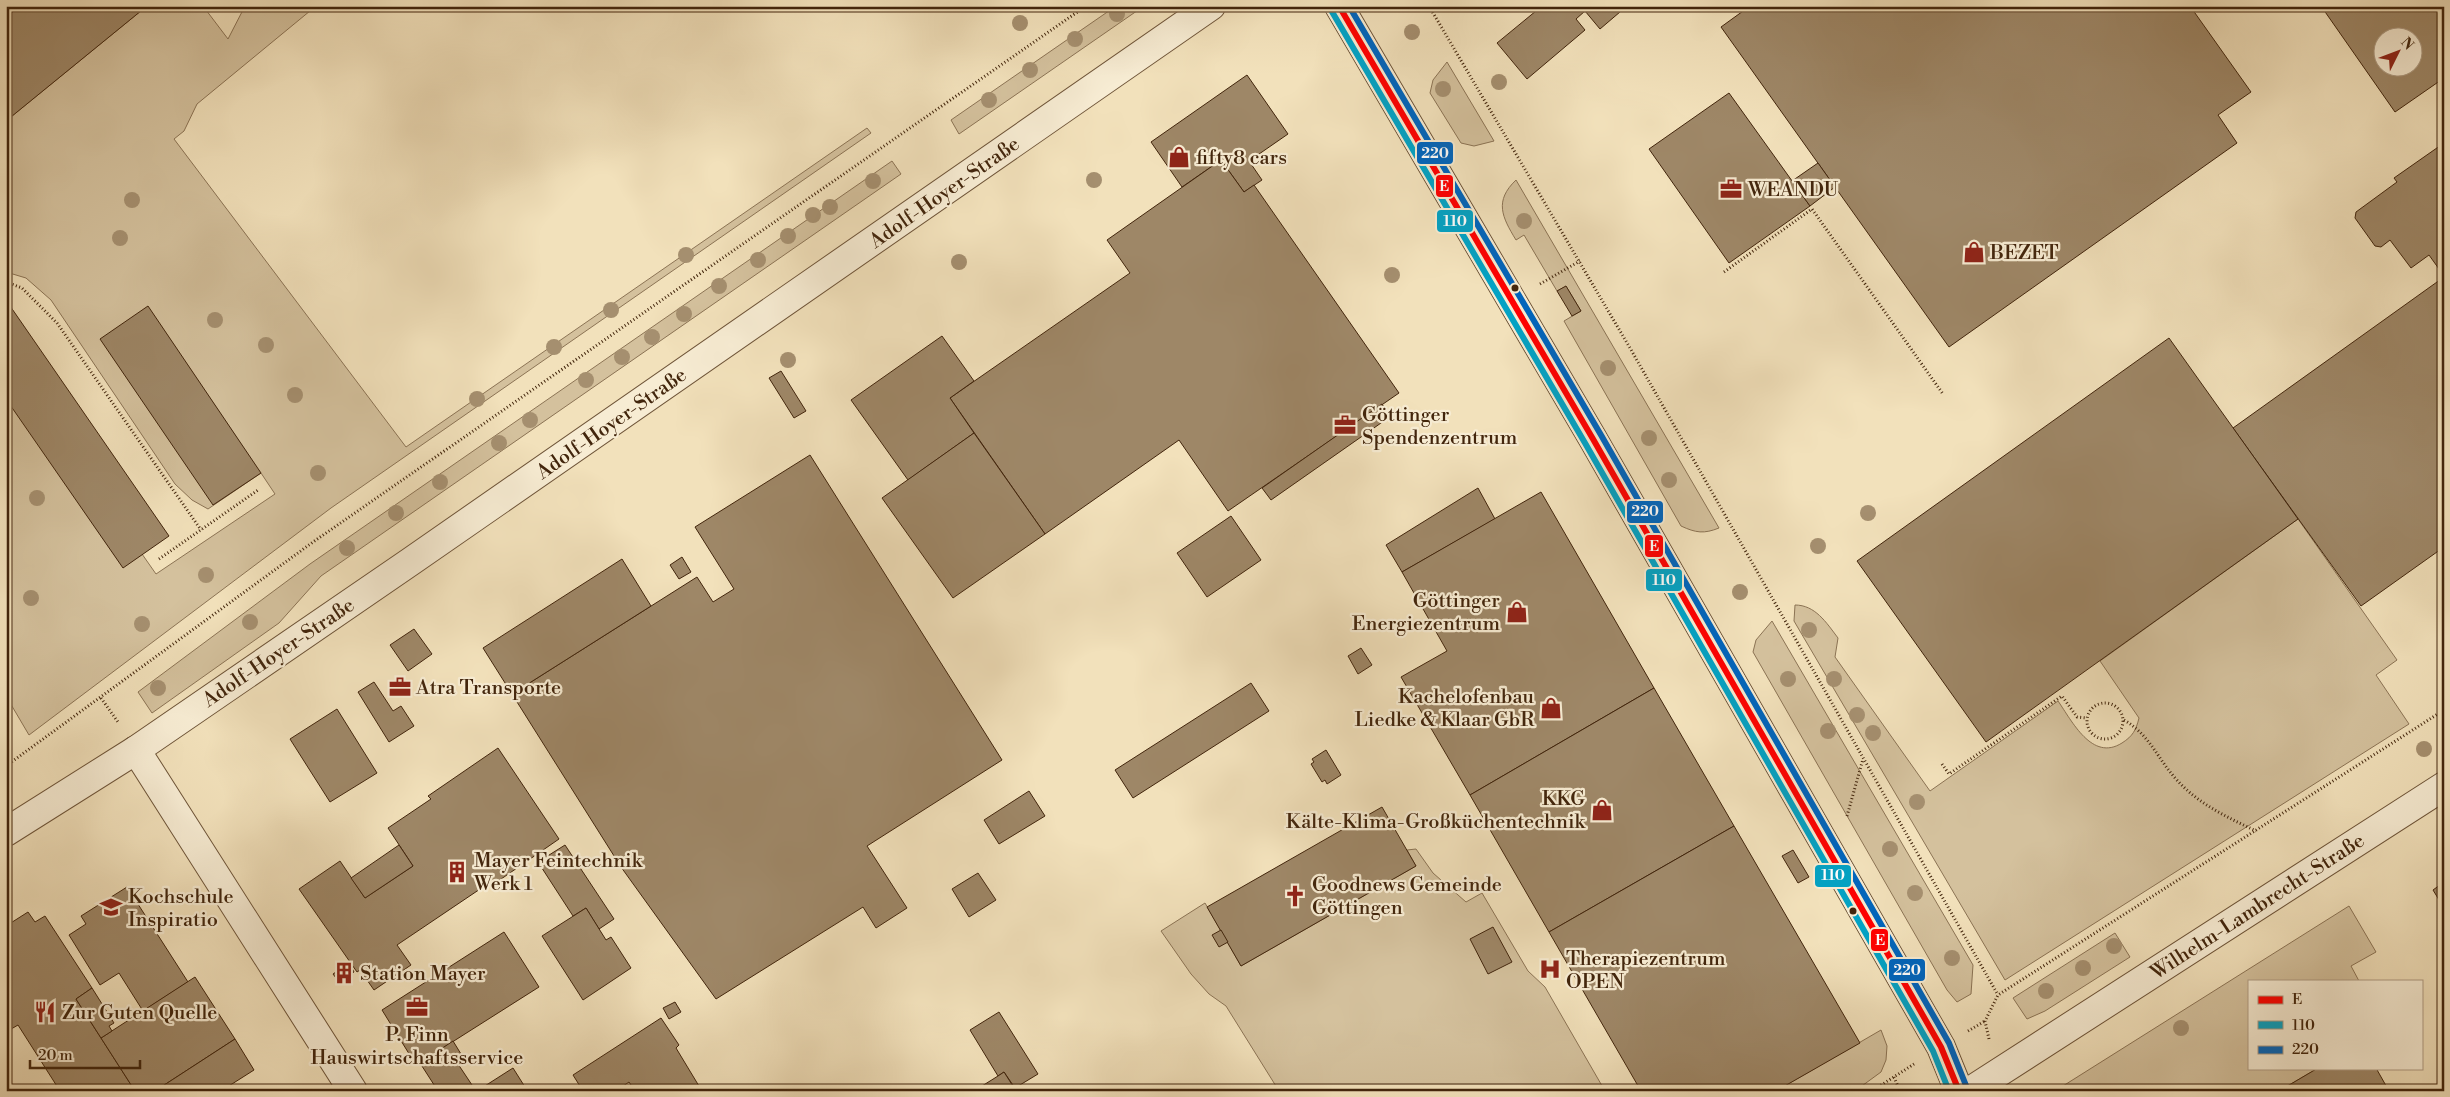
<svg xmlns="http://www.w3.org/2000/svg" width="2450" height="1097" font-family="'Libre Bodoni',serif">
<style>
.green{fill:#d4c19d;stroke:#8b7354}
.building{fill:#9e8767;stroke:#42250c;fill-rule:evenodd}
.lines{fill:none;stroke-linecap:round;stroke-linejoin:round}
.minor-casing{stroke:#6e5438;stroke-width:30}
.path{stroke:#42250c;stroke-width:3;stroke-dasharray:1 2.5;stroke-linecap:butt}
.minor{stroke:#f7ecd3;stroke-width:28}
.bus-1-casing{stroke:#f7ecd3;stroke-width:10}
.bus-2-casing{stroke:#f7ecd3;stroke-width:10}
.bus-3-casing{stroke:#f7ecd3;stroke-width:10}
.bus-1{stroke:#f00;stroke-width:6}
.bus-2{stroke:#03a2c4;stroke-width:6}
.bus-3{stroke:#0065bd;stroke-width:6}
.tree{fill:#a58f6f}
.bus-dot{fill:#42250c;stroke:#f7ecd3;stroke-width:2}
.labels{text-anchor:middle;stroke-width:4.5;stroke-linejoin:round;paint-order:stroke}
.poi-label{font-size:20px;fill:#42250c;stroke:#f7ecd3;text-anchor:start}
.street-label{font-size:20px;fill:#42250c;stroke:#f7ecd3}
.line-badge{stroke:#f7ecd3;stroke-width:2}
.badge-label{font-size:14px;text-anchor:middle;font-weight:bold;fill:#fff}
</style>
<rect width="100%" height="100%" fill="#f2e1bb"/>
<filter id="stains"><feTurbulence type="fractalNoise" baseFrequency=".004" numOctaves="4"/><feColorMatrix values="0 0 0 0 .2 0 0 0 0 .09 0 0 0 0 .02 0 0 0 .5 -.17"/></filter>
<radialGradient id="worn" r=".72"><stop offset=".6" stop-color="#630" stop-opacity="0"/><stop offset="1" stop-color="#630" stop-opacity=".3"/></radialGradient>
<g class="green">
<path d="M147 6H203L228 39 245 6H316L197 104 184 131 174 139 406 447 867 128 871 133 331 508 29 735 6 696V399L142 554 156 574 275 494 261 473 208 509 192 500 175 484 51 300 26 278 6 272V121Z"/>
<path d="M1116 6H1144L959 134 951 120Z"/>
<path d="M1447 62 1494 141 1474 146 1461 143 1430 93 1433 80Z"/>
<path d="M892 161 901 174 321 576 279 623 152 713 138 692 310 564Z"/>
<path d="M1516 180 1719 528C1704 534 1696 533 1681 526L1564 321 1581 311 1566 286 1557 291 1524 235 1516 240C1502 217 1494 201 1516 180Z"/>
<path d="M2298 519 2397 660 2376 675 2409 724 2005 980 1794 621 1795 605C1815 605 1826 622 1838 638L1835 657 1930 791 2058 701C2072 721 2092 762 2122 743 2133 736 2136 730 2139 718L2100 661Z"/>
<path d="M1772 621 1973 965 1971 994 1957 1002 1947 990 1753 652 1756 640Z"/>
<path d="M1416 849 1433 873 1466 902 1482 893 1528 971 1545 987 1605 1091H1279L1226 1006 1209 994 1191 974 1161 931 1205 903 1241 966 1416 866 1407 850Z"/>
<path d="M2349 906 2376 952 2351 966 2359 981H2249V1068H2318L2279 1091H2055Z"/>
<path d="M2115 933 2130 957 2045 1011 2027 1019 2013 998Z"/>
<path d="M1881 1030 1887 1046 1886 1060 1881 1072 1855 1091H1776Z"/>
</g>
<g class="building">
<path d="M15 6H147L6 121V13Z"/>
<path d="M1542 6H1627L1600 29 1585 11 1576 19 1585 30 1527 79 1497 43Z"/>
<path d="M1750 6H2190L2251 92 2218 115 2237 143 1949 347 1721 27Z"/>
<path d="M2321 6H2444V78L2395 112ZM2382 38H2412V68H2382Z"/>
<path d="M1247 75 1288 134 1249 161 1262 180 1244 192 1221 160 1182 187 1151 142Z"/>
<path d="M1729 93 1810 206 1729 263 1649 149Z"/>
<path d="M2444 143V276L2429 255 2411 268 2390 240 2381 247 2375 246 2355 218 2356 212 2397 182 2394 178Z"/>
<path d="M1221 160 1244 192 1254 185 1399 393 1228 511 1179 440 1045 534 950 398 1130 273 1107 240Z"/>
<path d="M1818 163 1835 187 1810 206 1792 181Z"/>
<path d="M2444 277V547L2361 606 2233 428Z"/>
<path d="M1566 286 1581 311 1572 316 1557 291Z"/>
<path d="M8 303 169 536 123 568 6 399Z"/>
<path d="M148 306 261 473 213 505 100 339Z"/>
<path d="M942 336 974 381 950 398 974 433 908 480 851 400Z"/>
<path d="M2169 338 2298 519 1986 742 1857 561Z"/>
<path d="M781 371 806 411 794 418 769 378Z"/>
<path d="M1382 404 1391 416 1271 500 1262 488Z"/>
<path d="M974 433 1045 534 953 598 882 498Z"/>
<path d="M810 455 1002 760 867 846 907 908 876 928 863 907 716 999 621 867 512 694 697 577 713 602 734 589 695 527Z"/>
<path d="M1478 488 1495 519 1402 572 1386 545Z"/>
<path d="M1541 492 1654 688 1470 795 1401 677 1447 651 1402 572Z"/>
<path d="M1231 516 1261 560 1207 597 1177 553Z"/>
<path d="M682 557 691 572 679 579 670 565Z"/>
<path d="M622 559 651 606 512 694 483 648Z"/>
<path d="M414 629 432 654 408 671 390 645Z"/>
<path d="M1361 648 1372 665 1358 674 1348 656Z"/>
<path d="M374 682 393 711 401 706 414 726 389 742 358 692Z"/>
<path d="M1251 683 1269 711 1133 798 1115 770Z"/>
<path d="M1654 688 1734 826 1549 932 1470 795Z"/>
<path d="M337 709 377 773 330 802 290 739Z"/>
<path d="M498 748 559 839 491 886 489 883 397 945 411 965 374 990 360 970 357 972 299 889 340 861 365 898 413 866 388 828 431 799 428 796Z"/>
<path d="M1326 750 1341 775 1327 784 1325 780 1322 782 1311 764 1314 762 1312 759Z"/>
<path d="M1029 791 1045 816 999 844 984 820Z"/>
<path d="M1382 807 1416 866 1241 966 1207 907Z"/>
<path d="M1734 826 1860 1043 1776 1091H1641L1549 932Z"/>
<path d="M399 845 413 866 365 898 351 878Z"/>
<path d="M565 845 614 919 599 929 586 908 573 916 538 862Z"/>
<path d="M1793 850 1809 877 1798 883 1782 856Z"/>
<path d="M978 873 996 900 969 917 952 889Z"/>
<path d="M2444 882V908L2433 890Z"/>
<path d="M127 887 188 982 143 1011 119 973 100 985 69 935 86 924 81 916Z"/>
<path d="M586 908 606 940 611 937 631 968 583 1000 542 936Z"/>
<path d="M28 912 35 922 45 916 92 988 76 999 135 1091H60L18 1025 6 1032V926Z"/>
<path d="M1493 927 1512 962 1488 974 1470 939Z"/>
<path d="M1221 930 1228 942 1219 947 1212 935Z"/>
<path d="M504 932 539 987 416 1065 382 1010Z"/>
<path d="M349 963 354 972 339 982 333 974Z"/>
<path d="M195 977 235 1039 155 1091H135L101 1038Z"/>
<path d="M92 988 114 1023 109 1026 112 1031 101 1038 76 999Z"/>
<path d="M675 1002 681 1012 669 1019 663 1008Z"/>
<path d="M999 1012 1038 1074 1015 1088 1004 1072 998 1076 970 1030Z"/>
<path d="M661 1018 679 1045 676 1048 702 1091H635L629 1082 616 1091H583L573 1075Z"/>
<path d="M235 1039 254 1070 221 1091H155Z"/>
<path d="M453 1041 461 1054 454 1058 476 1091H438L420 1063Z"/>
<path d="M513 1068 525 1087 519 1091H477Z"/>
<path d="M2318 1068H2376L2389 1091H2279Z"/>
<path d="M1004 1072 1016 1091H974L998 1076Z"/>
</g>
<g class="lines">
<g class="minor-casing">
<g id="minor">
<path d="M1339 6 1593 439 1941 1047 1959 1091"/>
<path d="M136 750 353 1091"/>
<path d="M6 832 136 750 410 562 1211 6"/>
<path d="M1970 1091 2444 786"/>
</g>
</g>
<g class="path">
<path d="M1429 6 1630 348 1998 995"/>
<path d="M1724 272 1812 209 1943 394"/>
<path d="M6 282 22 288 57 323 201 530"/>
<path d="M1540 284 1580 261"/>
<path d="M159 559 258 490"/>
<path d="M101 698 118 722"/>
<circle cx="2105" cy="721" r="18"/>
<path d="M2124 720C2150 735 2157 758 2176 779 2198 804 2227 817 2256 831"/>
<path d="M1942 764 1949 774 2062 696 2077 717 2087 718"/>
<path d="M6 766 313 542 1086 6"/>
<path d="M1847 816 1863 759"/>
<path d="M1968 1031 1985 1021"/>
<path d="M1989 1039 1985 1021 1998 995 2444 710"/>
<path d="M1894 1077 1900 1091"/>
<path d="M1872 1091 1914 1064"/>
</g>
<use href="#minor" class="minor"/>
<g class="bus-1-casing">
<path id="bus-1" d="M1339 6 1593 439 1941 1047 1959 1091"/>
</g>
<g class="bus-2-casing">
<path id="bus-2" d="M1331 10 1585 443 1933 1051 1949 1091"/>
</g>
<g class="bus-3-casing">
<path id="bus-3" d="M1349 6 1601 435 1949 1043 1967 1088"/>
</g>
<use href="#bus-1" class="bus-1"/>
<use href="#bus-2" class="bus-2"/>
<use href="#bus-3" class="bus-3"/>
</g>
<g class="tree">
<circle cx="1117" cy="14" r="8"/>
<circle cx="1020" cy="23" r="8"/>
<circle cx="1412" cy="32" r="8"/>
<circle cx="1075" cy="39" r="8"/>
<circle cx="1030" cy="70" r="8"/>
<circle cx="1499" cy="82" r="8"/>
<circle cx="1443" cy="89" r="8"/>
<circle cx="989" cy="100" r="8"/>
<circle cx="1094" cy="180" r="8"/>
<circle cx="873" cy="181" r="8"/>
<circle cx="132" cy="200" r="8"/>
<circle cx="830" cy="207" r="8"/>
<circle cx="813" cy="215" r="8"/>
<circle cx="1524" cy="221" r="8"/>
<circle cx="788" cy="236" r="8"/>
<circle cx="120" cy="238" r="8"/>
<circle cx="686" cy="255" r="8"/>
<circle cx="758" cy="260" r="8"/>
<circle cx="959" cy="262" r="8"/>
<circle cx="1392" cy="275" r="8"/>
<circle cx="719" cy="286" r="8"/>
<circle cx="611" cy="310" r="8"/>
<circle cx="684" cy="314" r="8"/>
<circle cx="215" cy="320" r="8"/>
<circle cx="652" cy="337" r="8"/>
<circle cx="266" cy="345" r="8"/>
<circle cx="554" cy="347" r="8"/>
<circle cx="622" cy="357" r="8"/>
<circle cx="788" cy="360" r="8"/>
<circle cx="1608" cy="368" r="8"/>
<circle cx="586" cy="380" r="8"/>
<circle cx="295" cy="395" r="8"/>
<circle cx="477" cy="399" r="8"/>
<circle cx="530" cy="420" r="8"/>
<circle cx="1649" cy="438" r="8"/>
<circle cx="499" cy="443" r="8"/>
<circle cx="318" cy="473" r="8"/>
<circle cx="1669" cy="480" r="8"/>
<circle cx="440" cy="482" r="8"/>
<circle cx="37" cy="498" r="8"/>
<circle cx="396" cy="513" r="8"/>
<circle cx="1868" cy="513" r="8"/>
<circle cx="1818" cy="546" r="8"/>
<circle cx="347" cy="548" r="8"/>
<circle cx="206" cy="575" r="8"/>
<circle cx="1740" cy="592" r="8"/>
<circle cx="31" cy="598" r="8"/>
<circle cx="250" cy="622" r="8"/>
<circle cx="142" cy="624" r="8"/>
<circle cx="1809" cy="630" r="8"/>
<circle cx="1788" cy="679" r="8"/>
<circle cx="1834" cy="679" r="8"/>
<circle cx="158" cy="688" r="8"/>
<circle cx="1857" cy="715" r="8"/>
<circle cx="1828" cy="731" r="8"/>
<circle cx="1873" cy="733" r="8"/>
<circle cx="2424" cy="749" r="8"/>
<circle cx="1917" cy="802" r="8"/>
<circle cx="1890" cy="849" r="8"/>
<circle cx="1915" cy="893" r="8"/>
<circle cx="2114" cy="946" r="8"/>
<circle cx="1952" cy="958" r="8"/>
<circle cx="2083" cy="968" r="8"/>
<circle cx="2046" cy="991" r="8"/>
<circle cx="2181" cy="1028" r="8"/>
</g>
<defs>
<g id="shop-bare" transform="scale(1.725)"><path d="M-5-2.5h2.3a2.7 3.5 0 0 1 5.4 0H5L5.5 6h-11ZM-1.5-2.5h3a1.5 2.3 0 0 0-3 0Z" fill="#8f2418" stroke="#f7ecd3" stroke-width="2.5" paint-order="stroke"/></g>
<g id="office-bare" transform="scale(1.725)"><path d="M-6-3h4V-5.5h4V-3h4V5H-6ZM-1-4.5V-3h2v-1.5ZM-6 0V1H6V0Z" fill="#8f2418" stroke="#f7ecd3" stroke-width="2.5" paint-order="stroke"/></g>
<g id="building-bare" transform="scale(1.725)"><path d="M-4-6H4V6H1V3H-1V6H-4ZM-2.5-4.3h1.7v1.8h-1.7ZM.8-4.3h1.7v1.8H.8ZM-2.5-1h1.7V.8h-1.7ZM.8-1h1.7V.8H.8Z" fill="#8f2418" stroke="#f7ecd3" stroke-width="2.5" paint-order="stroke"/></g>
<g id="church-bare" transform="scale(1.725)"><path d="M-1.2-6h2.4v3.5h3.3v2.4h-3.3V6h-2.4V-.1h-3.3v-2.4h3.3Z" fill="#8f2418" stroke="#f7ecd3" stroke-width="2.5" paint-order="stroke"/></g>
<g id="university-bare" transform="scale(1.725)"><path d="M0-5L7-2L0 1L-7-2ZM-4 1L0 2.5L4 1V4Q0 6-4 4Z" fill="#8f2418" stroke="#f7ecd3" stroke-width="2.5" paint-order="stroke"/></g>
<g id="hospital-bare" transform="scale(1.725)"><path d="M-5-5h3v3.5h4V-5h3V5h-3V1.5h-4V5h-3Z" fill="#8f2418" stroke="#f7ecd3" stroke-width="2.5" paint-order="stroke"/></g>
<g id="restaurant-bare" transform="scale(1.725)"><path d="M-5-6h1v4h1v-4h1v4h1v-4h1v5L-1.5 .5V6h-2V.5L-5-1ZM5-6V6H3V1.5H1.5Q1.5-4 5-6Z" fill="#8f2418" stroke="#f7ecd3" stroke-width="2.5" paint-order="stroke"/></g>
</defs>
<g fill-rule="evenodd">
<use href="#shop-bare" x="1179" y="157"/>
<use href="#office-bare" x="1731" y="189"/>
<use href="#shop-bare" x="1974" y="252"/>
<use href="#office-bare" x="1345" y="425"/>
<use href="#shop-bare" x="1517" y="612"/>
<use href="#office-bare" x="400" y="687"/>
<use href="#shop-bare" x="1551" y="708"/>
<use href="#shop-bare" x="1602" y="810"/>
<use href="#building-bare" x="457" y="872"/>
<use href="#church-bare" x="1295" y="896"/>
<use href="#university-bare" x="111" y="907"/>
<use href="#hospital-bare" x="1550" y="969"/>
<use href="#building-bare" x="344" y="973"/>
<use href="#office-bare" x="417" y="1007"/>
<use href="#restaurant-bare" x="45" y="1012"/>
</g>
<g class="bus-dot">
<circle cx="1515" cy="288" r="4.5"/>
<circle cx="1853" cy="911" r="4.5"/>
</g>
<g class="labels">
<g class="poi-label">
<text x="1196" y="164">fifty8 cars</text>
<text x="1748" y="196">WEANDU</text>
<text x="1990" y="259">BEZET</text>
<text x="1362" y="421">Göttinger<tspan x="1362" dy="23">Spendenzentrum</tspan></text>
<text x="1500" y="607" text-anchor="end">Göttinger<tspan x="1500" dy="23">Energiezentrum</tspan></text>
<text x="416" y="694">Atra Transporte</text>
<text x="1534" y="703" text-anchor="end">Kachelofenbau<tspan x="1534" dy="23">Liedke &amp; Klaar GbR</tspan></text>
<text x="1585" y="805" text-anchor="end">KKG<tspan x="1585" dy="23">Kälte-Klima-Großküchentechnik</tspan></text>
<text x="474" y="867">Mayer Feintechnik<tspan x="474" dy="23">Werk 1</tspan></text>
<text x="1312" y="891">Goodnews Gemeinde<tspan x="1312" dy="23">Göttingen</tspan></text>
<text x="128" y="903">Kochschule<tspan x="128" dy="23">Inspiratio</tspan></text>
<text x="1566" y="965">Therapiezentrum<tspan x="1566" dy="23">OPEN</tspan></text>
<text x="360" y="980">Station Mayer</text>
<text x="62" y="1019">Zur Guten Quelle</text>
<text x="417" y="1041" text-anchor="middle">P. Finn<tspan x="417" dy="23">Hauswirtschaftsservice</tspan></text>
</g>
<g class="street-label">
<text transform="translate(944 192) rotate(-35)" y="7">Adolf-Hoyer-Straße</text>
<text transform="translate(611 423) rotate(-35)" y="7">Adolf-Hoyer-Straße</text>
<text transform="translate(278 652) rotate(-34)" y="7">Adolf-Hoyer-Straße</text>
<text transform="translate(2257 906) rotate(-33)" y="7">Wilhelm-Lambrecht-Straße</text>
</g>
</g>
<g class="line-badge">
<rect x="1416" y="141" width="38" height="24" rx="5" fill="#0065bd"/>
<rect x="1435" y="174" width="19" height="24" rx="5" fill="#f00"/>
<rect x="1436" y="209" width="38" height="24" rx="5" fill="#03a2c4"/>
<rect x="1626" y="500" width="38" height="24" rx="5" fill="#0065bd"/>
<rect x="1644" y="534" width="20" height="24" rx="5" fill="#f00"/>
<rect x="1645" y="568" width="38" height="24" rx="5" fill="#03a2c4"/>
<rect x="1814" y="864" width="38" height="24" rx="5" fill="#03a2c4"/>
<rect x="1870" y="928" width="19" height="24" rx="5" fill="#f00"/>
<rect x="1888" y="958" width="38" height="24" rx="5" fill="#0065bd"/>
</g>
<g class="badge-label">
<text x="1435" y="158">220</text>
<text x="1444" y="191">E</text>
<text x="1455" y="226">110</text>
<text x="1645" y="516">220</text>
<text x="1654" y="551">E</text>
<text x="1664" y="585">110</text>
<text x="1833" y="880">110</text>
<text x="1880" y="945">E</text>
<text x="1907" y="975">220</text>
</g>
<rect width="2450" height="1097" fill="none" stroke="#f2e1bb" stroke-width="25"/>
<rect x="8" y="8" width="2435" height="1082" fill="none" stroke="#42250c" stroke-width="2.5"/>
<rect x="12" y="12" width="2425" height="1072" fill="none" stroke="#42250c"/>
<rect x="2248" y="980" width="175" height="90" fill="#f7ecd3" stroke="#af9c83"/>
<rect x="2258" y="996" width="25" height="8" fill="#ff0000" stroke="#af9c83"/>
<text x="2292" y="1004" font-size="15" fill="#42250c">E</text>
<rect x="2258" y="1021" width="25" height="8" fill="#03a2c4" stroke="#af9c83"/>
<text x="2292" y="1030" font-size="15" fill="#42250c">110</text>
<rect x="2258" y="1046" width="25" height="8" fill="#0065bd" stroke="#af9c83"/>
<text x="2292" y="1054" font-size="15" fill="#42250c">220</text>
<g transform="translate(2398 52) rotate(48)"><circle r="24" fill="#f7ecd3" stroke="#af9c83"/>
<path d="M0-4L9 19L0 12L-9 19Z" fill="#8f2418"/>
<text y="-8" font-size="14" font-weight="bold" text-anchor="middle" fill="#42250c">N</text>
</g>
<path d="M30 1060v8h110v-8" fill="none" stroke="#42250c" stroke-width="2.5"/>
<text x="38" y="1060" font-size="15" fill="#42250c" stroke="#f7ecd3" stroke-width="4" paint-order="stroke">20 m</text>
<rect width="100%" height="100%" filter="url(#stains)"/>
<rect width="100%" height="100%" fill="url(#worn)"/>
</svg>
